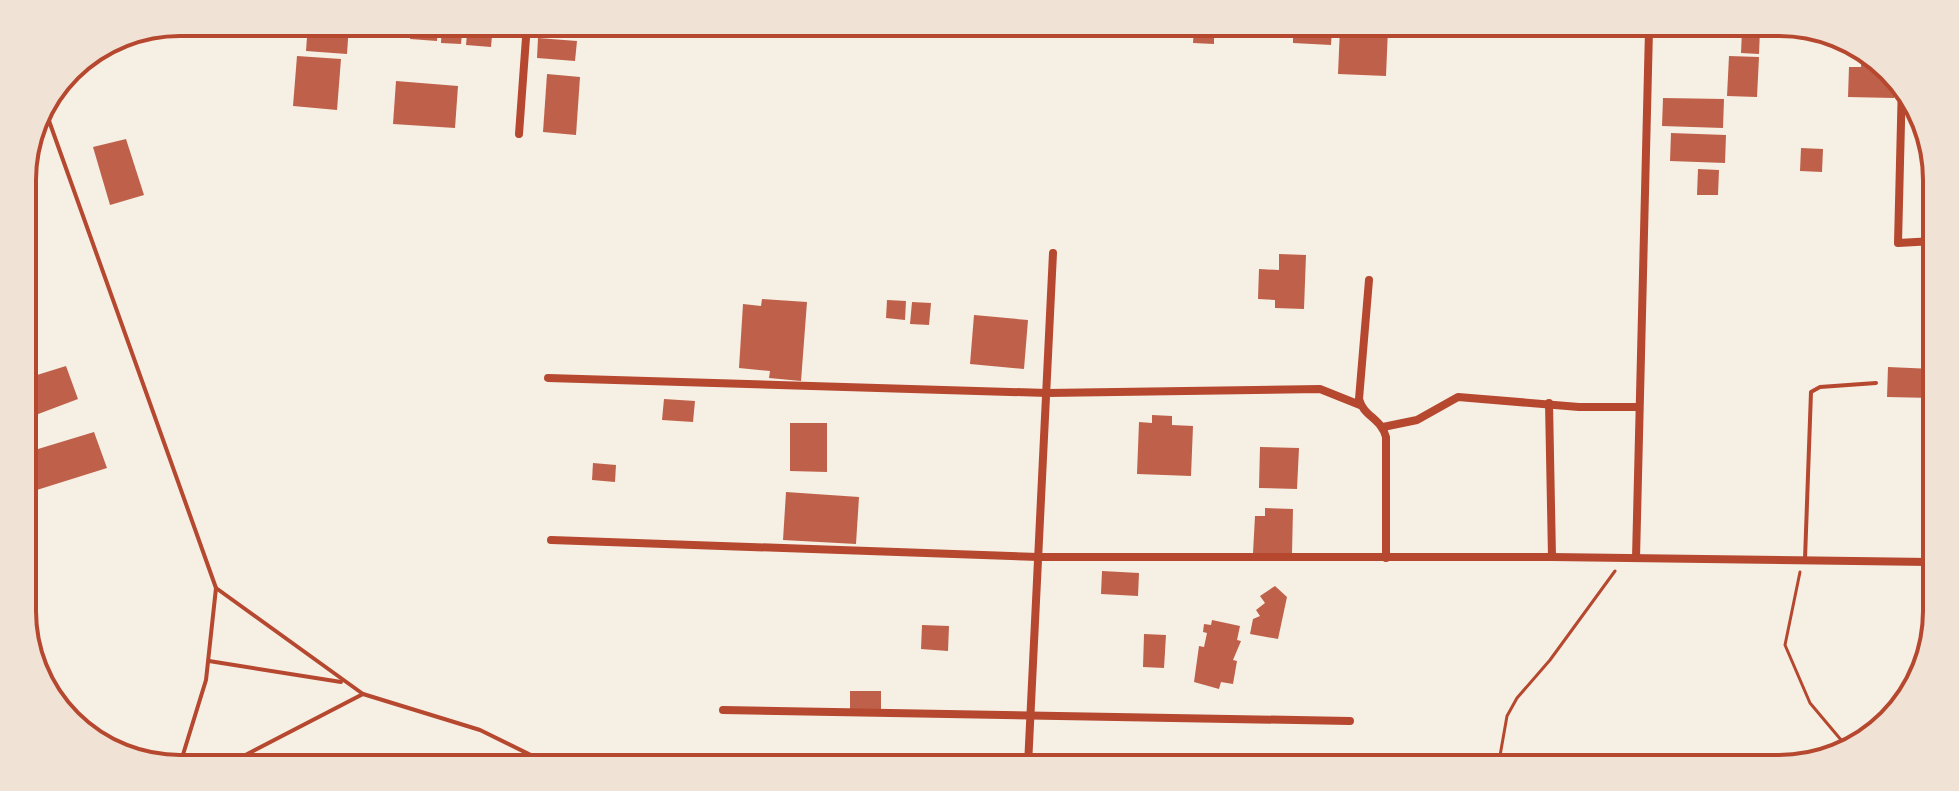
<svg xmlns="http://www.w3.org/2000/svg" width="1959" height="791" font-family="'Roboto Condensed',sans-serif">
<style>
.building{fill:#bf614a}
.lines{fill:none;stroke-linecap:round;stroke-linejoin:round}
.path{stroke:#b5482f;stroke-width:3}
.service{stroke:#b5482f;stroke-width:4}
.minor{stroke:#b5482f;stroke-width:8}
.rim{fill:none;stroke:#b5482f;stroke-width:4}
</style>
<rect width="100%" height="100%" fill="#f6efe4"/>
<g class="building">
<path d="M308 23 349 24 347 54 306 51Z"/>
<path d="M412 23H438L437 41 410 39Z"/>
<path d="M442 23H463L461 44 441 43Z"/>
<path d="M468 23 493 24 491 47 466 45Z"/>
<path d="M1194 27H1214V44L1193 43Z"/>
<path d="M1293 28H1332L1331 45 1293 43Z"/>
<path d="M1340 28H1388L1386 76 1338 74Z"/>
<path d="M1742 30H1760L1759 54 1741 53Z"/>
<path d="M538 38 577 41 575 61 537 58Z"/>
<path d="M1862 55 1873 61V68H1883L1894 76V98L1848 97 1849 67H1861Z"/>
<path d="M297 56 341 59 337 110 293 106Z"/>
<path d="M1729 56 1759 57 1757 97 1727 96Z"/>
<path d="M547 74 580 77 576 135 543 132Z"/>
<path d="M396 81 458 86 455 128 393 124Z"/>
<path d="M1663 98 1724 99 1723 128 1662 126Z"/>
<path d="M1671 133 1726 135 1725 163 1670 161Z"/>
<path d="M126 139 144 195 110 205 93 147Z"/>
<path d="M1801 148 1823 149 1822 172 1800 171Z"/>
<path d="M1698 169 1719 170 1718 195H1697Z"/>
<path d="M1279 254 1306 255 1304 309 1275 308V300L1258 299 1259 269 1279 270Z"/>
<path d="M762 299 807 302 801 381 769 378 770 371 739 368 743 304 761 306Z"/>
<path d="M887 300 906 301 905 320 886 318Z"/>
<path d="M912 302 931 303 929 325 910 324Z"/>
<path d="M974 315 1028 320 1024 369 970 364Z"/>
<path d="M66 366 78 399 25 419 38 449 94 432 107 468 24 494V379Z"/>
<path d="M1888 367 1933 369 1932 398 1887 397Z"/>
<path d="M664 399 695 401 693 422 662 420Z"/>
<path d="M1152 415 1172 416V425L1193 426 1191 476 1137 474 1139 422 1152 423Z"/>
<path d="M790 423H827V472L790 471Z"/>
<path d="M1260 447 1299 448 1297 489 1259 488Z"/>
<path d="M593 463 616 465 615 482 592 480Z"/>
<path d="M786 492 859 497 856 544 783 540Z"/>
<path d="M1265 508 1293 509 1292 554 1253 553 1255 516H1265Z"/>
<path d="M1102 571 1139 573 1138 596 1101 594Z"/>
<path d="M1275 586 1287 597 1278 639 1250 634 1253 619 1260 616 1256 610 1265 603 1260 596Z"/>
<path d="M1212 620 1240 626 1237 640 1241 641 1233 660 1237 661 1233 684 1221 682 1219 689 1194 682 1199 646 1204 647 1207 633 1203 632 1204 624 1211 625Z"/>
<path d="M922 625 949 626 948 651 921 649Z"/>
<path d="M1144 634 1166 635 1164 668 1143 667Z"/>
<rect x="850" y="691" width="31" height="19"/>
</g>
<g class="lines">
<g class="path">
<path d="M1800 572 1785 645 1810 703 1847 747"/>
<path d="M1498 767 1507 716 1517 698 1550 660 1615 571"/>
</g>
<g class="service">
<path d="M43 104 216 588 363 694 480 730 547 763"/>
<path d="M1805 559 1811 392 1820 387 1876 383"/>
<path d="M209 661 341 682"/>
<path d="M181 761 206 680 216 588"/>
<path d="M234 761 363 694"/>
</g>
<g class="minor">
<path d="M393 34V23"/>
<path d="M1902 82 1898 243 1934 241"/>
<path d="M519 134 527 24"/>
<path d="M1369 280 1359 399C1363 416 1382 419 1386 437V558"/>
<path d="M548 378 1047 393 1320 389 1360 405"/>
<path d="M1549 403 1552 557"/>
<path d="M1383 427 1417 420 1458 397 1579 407H1637"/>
<path d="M551 540 1038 557H1552L1930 562"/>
<path d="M1636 558 1649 30"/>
<path d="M723 710 1350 721"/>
<path d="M1028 765 1053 253"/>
</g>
</g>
<path d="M0 0H1959V791H0ZM180 36H1779A144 144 0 0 1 1923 180V611A144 144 0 0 1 1779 755H180A144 144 0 0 1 36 611V180A144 144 0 0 1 180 36Z" fill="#f1e2d6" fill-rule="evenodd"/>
<path class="rim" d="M180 36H1779A144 144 0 0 1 1923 180V611A144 144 0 0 1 1779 755H180A144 144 0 0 1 36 611V180A144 144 0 0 1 180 36Z"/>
</svg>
